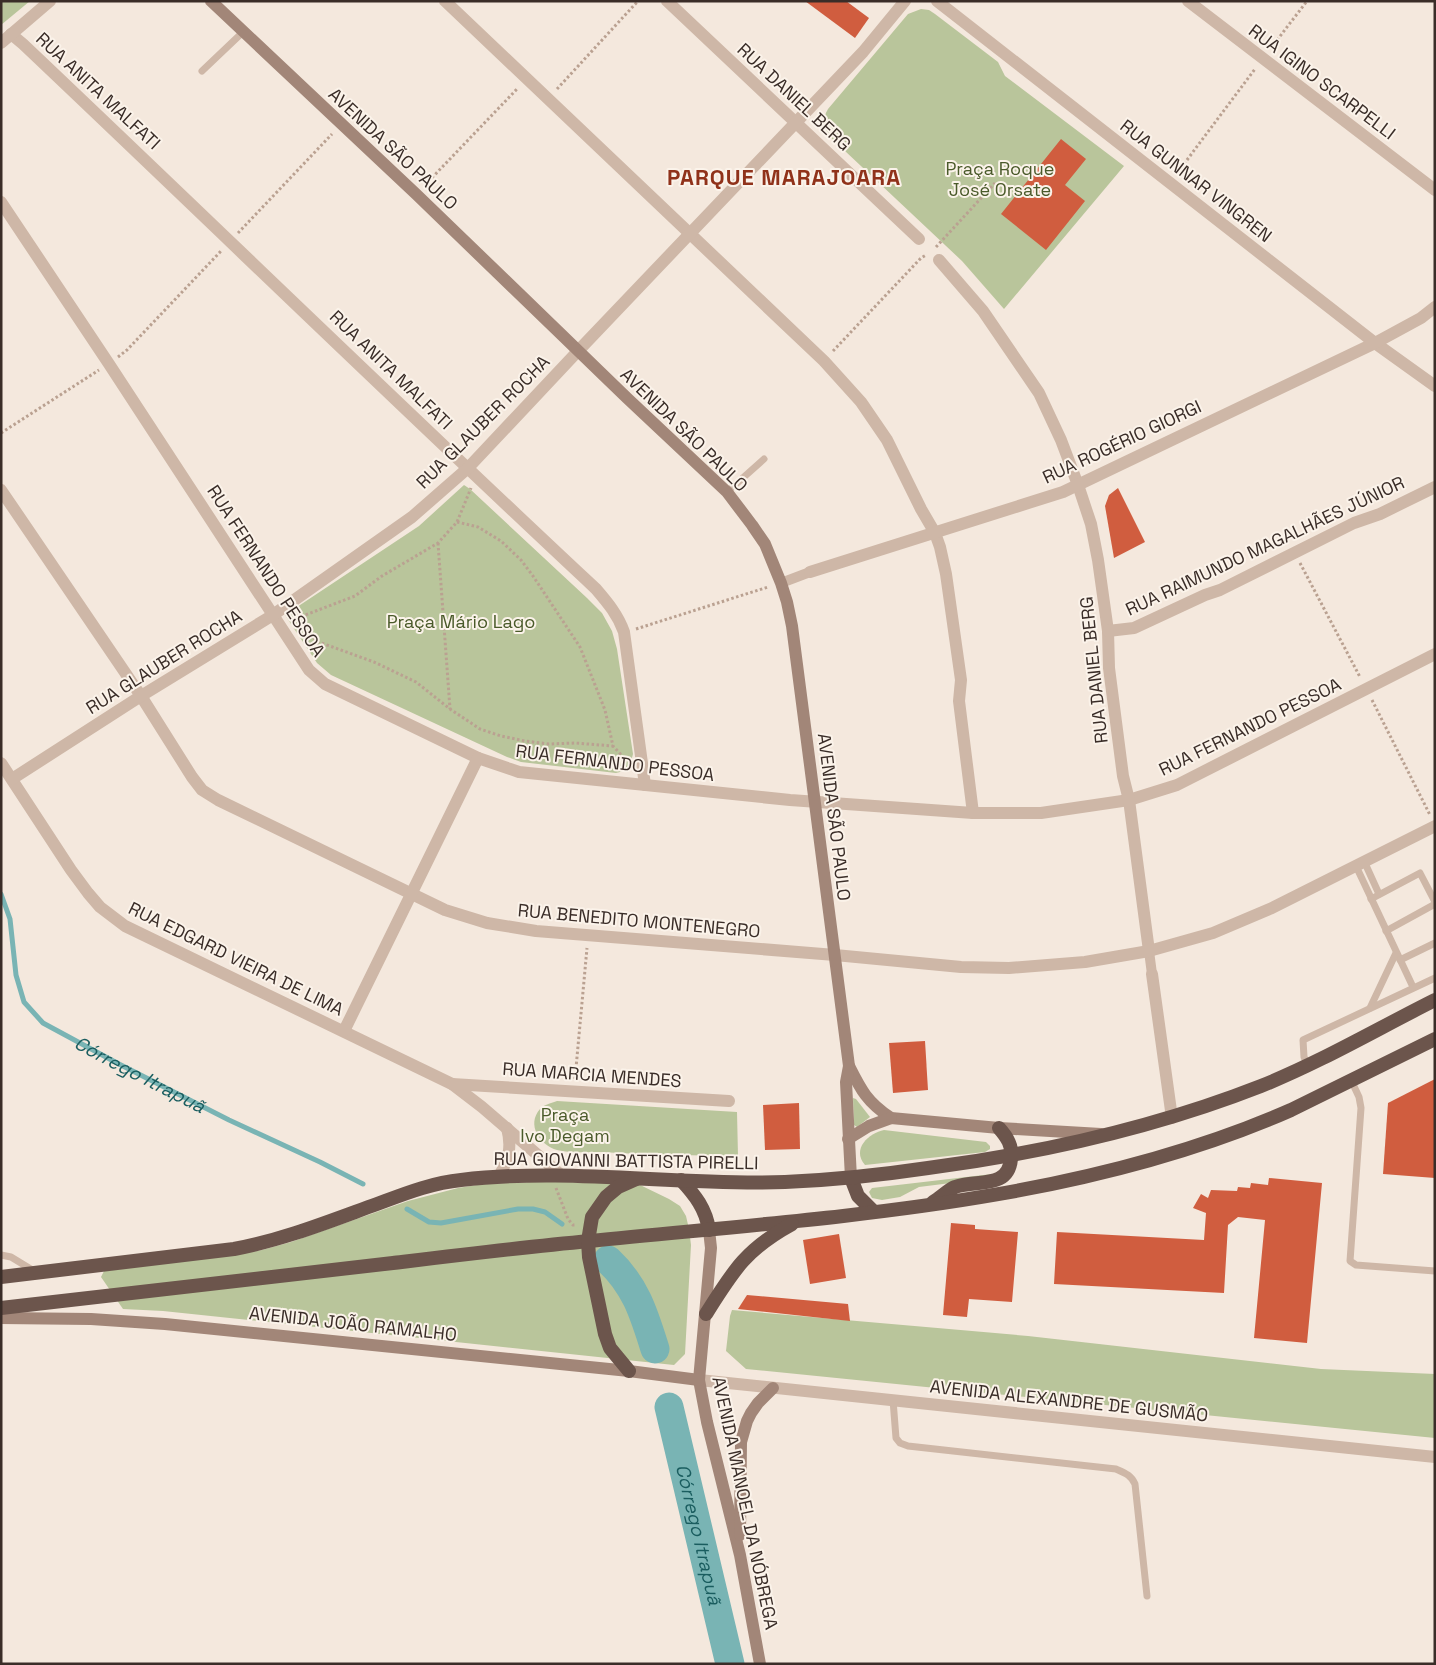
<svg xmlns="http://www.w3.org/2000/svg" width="1436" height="1665" font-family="'Space Grotesk',sans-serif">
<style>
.green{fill:#b9c59b}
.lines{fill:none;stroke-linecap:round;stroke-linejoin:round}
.stream{stroke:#79b4b4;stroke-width:5}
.river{stroke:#79b4b4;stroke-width:29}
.building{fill:#d05d3f}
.path{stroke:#baa191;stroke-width:3;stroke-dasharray:2.5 2.5;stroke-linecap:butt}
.service{stroke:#ceb7a7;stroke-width:7}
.pedestrian{stroke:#ceb7a7;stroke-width:10}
.minor{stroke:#ceb7a7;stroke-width:12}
.tertiary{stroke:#ceb7a7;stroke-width:12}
.secondary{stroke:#a28678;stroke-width:12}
.trunk{stroke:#6c554c;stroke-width:14}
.labels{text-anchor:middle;stroke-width:4;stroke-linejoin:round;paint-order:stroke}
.street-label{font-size:18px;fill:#3a2d28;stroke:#fbf3ea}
.park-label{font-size:18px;fill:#4a5a2a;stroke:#fbf3ea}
.water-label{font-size:19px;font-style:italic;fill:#1a5d5f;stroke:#fbf3ea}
.district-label{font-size:22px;font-weight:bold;letter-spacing:1px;fill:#90321a;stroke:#fbf3ea}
</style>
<rect width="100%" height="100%" fill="#f4e8dd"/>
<g class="green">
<path d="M1 1H30L1 25Z"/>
<path d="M921 9 929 10 935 14 998 62 1005 76 1124 166 1004 309 962 261 828 135C823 126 822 119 828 109L908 14Z"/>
<path d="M464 485 470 489 587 598 602 613 612 631 617 649 633 754C630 766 628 770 616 773L521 762 507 757 331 675 317 663 285 615 419 526Z"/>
<path d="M853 1098 856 1099 870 1117 857 1127 854 1125Z"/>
<path d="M557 1101 737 1112 738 1156C692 1155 646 1155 600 1152 588 1152 568 1153 557 1150 540 1145 526 1125 540 1109 543 1105 552 1103 557 1101Z"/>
<path d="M884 1130 986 1142 990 1146V1149L985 1152 865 1165C851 1149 869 1133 884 1130Z"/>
<path d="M992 1174 991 1178 919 1187 900 1197 882 1200 872 1198 869 1192 872 1188Z"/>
<path d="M553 1181 638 1184 669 1199 680 1206 686 1216 689 1229 691 1245 685 1354 674 1365 163 1311 123 1309 101 1277 104 1271 234 1255 262 1250 291 1242 408 1201 458 1188 483 1184Z"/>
<path d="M732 1310 1028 1336 1321 1369 1435 1374V1438L746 1369 726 1351 730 1316Z"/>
</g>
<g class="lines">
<g class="stream">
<path id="s1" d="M1 894 10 919 16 975 24 1002 43 1023 117 1063 229 1120 320 1162 363 1184"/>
<path d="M407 1209 429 1222 441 1223 518 1209H533L545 1212 562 1224"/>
</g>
<g class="river">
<path d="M608 1260C636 1286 644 1314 655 1349"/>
<path id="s2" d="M669 1407 730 1664"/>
</g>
</g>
<g class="building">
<path d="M805 1H846L869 18 855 38Z"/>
<path d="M1061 139 1086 159 1065 185 1085 201 1046 250 1001 214Z"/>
<path d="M1118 488 1145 542 1114 558 1105 506 1109 495Z"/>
<path d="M925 1041 928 1090 893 1093 889 1043Z"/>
<path d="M1435 1079V1178L1383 1174 1388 1103Z"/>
<path d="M799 1103 800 1149 765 1150 763 1105Z"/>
<path d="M1269 1178 1322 1183 1307 1343 1254 1338 1265 1220 1238 1217 1228 1225 1224 1293 1054 1284 1057 1232 1204 1240 1206 1213 1193 1208 1201 1194 1208 1198 1211 1190 1237 1191 1238 1187 1250 1188 1251 1183 1268 1185Z"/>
<path d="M951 1223 975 1225V1229L1018 1232 1012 1302 969 1299 967 1317 943 1315Z"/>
<path d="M839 1234 846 1278 810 1284 803 1240Z"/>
<path d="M747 1295 848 1304 850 1321 738 1309Z"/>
</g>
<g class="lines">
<g class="path">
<path d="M1271 48 1307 1"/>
<path d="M557 89 638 1"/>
<path d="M1178 172 1255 69"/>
<path d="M425 185 517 89"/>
<path d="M238 233 332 134"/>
<path d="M936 247 995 183"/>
<path d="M833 351 921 258 926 255"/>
<path d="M118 357 127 350 222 250"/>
<path d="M1 433 99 370"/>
<path d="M457 522 478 527 501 541 521 560 533 576 580 647 605 710 613 746 627 761"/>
<path d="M438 543 450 709"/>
<path d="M1300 563 1360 677"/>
<path d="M297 613 316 641 374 662 416 682 450 709 480 729 501 736 525 741 549 744 575 743 613 746"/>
<path d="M292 621 300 617 355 596 382 576 438 543 457 522 471 488"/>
<path d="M636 629 768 587"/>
<path d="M1372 700 1430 815"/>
<path d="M575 1079 587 948"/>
<path d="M556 1188 568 1219 573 1225H576"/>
</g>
<g class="service">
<path d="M202 71 243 32"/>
<path d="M727 492 764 459"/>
<path d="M1364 861 1379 894"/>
<path d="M1356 866 1413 987"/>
<path d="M1371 899 1420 873 1435 902"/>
<path d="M1386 931 1435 904"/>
<path d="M1400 960 1435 943"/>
<path d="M1370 1008 1396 953"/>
<path d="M1308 1066 1304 1057 1303 1040 1435 978"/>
<path d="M1351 1080 1359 1097 1361 1108 1350 1261 1356 1265 1435 1271"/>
<path d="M1 1255 11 1257 34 1271"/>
<path d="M893 1400 896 1438 900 1443 908 1446 1116 1469C1125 1473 1131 1475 1135 1484L1147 1596"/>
</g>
<g class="pedestrian">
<path d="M781 583 810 572"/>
<path d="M1149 951 1152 974"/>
</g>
<g class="minor">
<path d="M445 1 824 361 861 402 887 440 921 509 935 533 940 547 946 574 961 680 959 701 973 813"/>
<path d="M667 1 919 239"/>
<path d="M937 1 1375 343 1435 386"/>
<path d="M1188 1 1435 190"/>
<path d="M11 34 23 44C214 225 403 409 596 589 608 603 618 615 624 632L645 785"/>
<path d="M1 43 50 1"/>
<path d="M1 202 109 364 309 670 325 684 478 758 519 772 790 800 973 813H1041L1129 800 1177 785 1435 654"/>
<path d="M939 260 983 311 1039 393 1061 440 1078 485 1091 524 1098 560 1108 631 1109 668 1123 776 1129 800 1149 951"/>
<path d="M1 490 141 696 192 777 202 790 218 800 445 910 487 923 536 931 835 955 961 967 1009 968 1085 962 1149 951 1213 933 1272 908 1435 826"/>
<path d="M810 572 1063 492 1375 343 1421 318 1435 307"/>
<path d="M1108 631 1134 628 1205 595 1220 590 1354 523 1380 514 1435 487"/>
<path d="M1 763 71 870 88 893 100 907 125 926 452 1084 482 1107 561 1175"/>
<path d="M12 779 141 696 273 615 412 517 468 468 578 351"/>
<path d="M1152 974 1172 1118"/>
<path d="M344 1031 478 758"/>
<path d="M452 1084 729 1101"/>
<path d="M499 1176C509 1159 512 1147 507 1128"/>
</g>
<g class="tertiary">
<path d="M578 351 863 52 905 1"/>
<path d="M699 1380 1435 1457"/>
</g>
<g class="secondary">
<path d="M211 1 416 194 627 398 727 492 752 525 765 544 781 583 787 602 792 626 849 1066C861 1090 867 1102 891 1118L999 1128 1101 1134"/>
<path d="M849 1066 846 1082 851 1178"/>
<path d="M848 1139 869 1126 891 1118"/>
<path d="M709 1230 711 1248 699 1380 707 1422 740 1555 760 1664"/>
<path d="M1 1318 91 1319 165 1324 629 1371 699 1380"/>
<path d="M740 1535 741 1442 747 1421 751 1413 758 1403 773 1388"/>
</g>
<g class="trunk">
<path d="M851 1178 858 1196 873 1211"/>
<path d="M681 1180C695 1195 706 1209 709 1230"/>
<path d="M933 1202C940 1198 948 1190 955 1187 976 1179 1008 1190 1011 1159 1013 1146 1007 1137 999 1128"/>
<path d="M1 1277 234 1249C283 1240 330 1221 377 1204 404 1194 431 1183 461 1180 569 1167 677 1186 785 1182 833 1180 881 1175 928 1168 1042 1153 1154 1128 1261 1086 1321 1062 1377 1029 1435 1000"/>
<path d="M1 1308C132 1293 263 1278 393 1263 459 1255 524 1247 590 1241 824 1217 1073 1206 1291 1110L1435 1039"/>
<path d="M706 1314C733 1271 746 1249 792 1224"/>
<path d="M629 1371 610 1348 605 1334 589 1257 588 1241 592 1217 606 1197 618 1187 636 1179"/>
</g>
</g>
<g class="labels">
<g class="street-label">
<text transform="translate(1322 82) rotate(37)" y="6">RUA IGINO SCARPELLI</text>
<text transform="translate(98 91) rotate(43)" y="6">RUA ANITA MALFATI</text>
<text transform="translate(794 97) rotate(43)" y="6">RUA DANIEL BERG</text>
<text transform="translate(393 149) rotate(43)" y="6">AVENIDA SÃO PAULO</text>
<text transform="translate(1196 181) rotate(38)" y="6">RUA GUNNAR VINGREN</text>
<text transform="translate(391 370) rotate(44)" y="6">RUA ANITA MALFATI</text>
<text transform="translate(483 422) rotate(-45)" y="6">RUA GLAUBER ROCHA</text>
<text transform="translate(684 430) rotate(44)" y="6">AVENIDA SÃO PAULO</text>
<text transform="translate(1122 442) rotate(-25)" y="6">RUA ROGÉRIO GIORGI</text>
<text transform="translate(1265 546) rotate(-25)" y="6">RUA RAIMUNDO MAGALHÃES JÚNIOR</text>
<text transform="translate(266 571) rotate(57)" y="6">RUA FERNANDO PESSOA</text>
<text transform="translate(164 662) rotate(-32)" y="6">RUA GLAUBER ROCHA</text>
<text transform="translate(1094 670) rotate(-96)" y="6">RUA DANIEL BERG</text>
<text transform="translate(1250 727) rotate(-26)" y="6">RUA FERNANDO PESSOA</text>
<text transform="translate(615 763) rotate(7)" y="6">RUA FERNANDO PESSOA</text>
<text transform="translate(834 817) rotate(83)" y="6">AVENIDA SÃO PAULO</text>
<text transform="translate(639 921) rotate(5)" y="6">RUA BENEDITO MONTENEGRO</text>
<text transform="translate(236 959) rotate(26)" y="6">RUA EDGARD VIEIRA DE LIMA</text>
<text transform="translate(592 1075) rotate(4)" y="6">RUA MARCIA MENDES</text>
<text transform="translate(626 1161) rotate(1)" y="6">RUA GIOVANNI BATTISTA PIRELLI</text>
<text transform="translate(353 1324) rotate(6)" y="6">AVENIDA JOÃO RAMALHO</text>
<text transform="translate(1069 1401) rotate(6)" y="6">AVENIDA ALEXANDRE DE GUSMÃO</text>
<text transform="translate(745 1503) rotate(78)" y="6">AVENIDA MANOEL DA NÓBREGA</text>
</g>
<g class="park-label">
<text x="1000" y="175">Praça Roque<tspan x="1000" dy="21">José Orsate</tspan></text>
<text x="461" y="628">Praça Mário Lago</text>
<text x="565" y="1121">Praça<tspan x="565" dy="21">Ivo Degam</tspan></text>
</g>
<g class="water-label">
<text dy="7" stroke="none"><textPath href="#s1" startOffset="249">Córrego Itrapuã</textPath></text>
<text dy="7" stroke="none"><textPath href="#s2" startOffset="131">Córrego Itrapuã</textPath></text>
</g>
<g class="district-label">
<text x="784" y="185">PARQUE MARAJOARA</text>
</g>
</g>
<rect width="1436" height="1665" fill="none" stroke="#3a2d28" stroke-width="5"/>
</svg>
